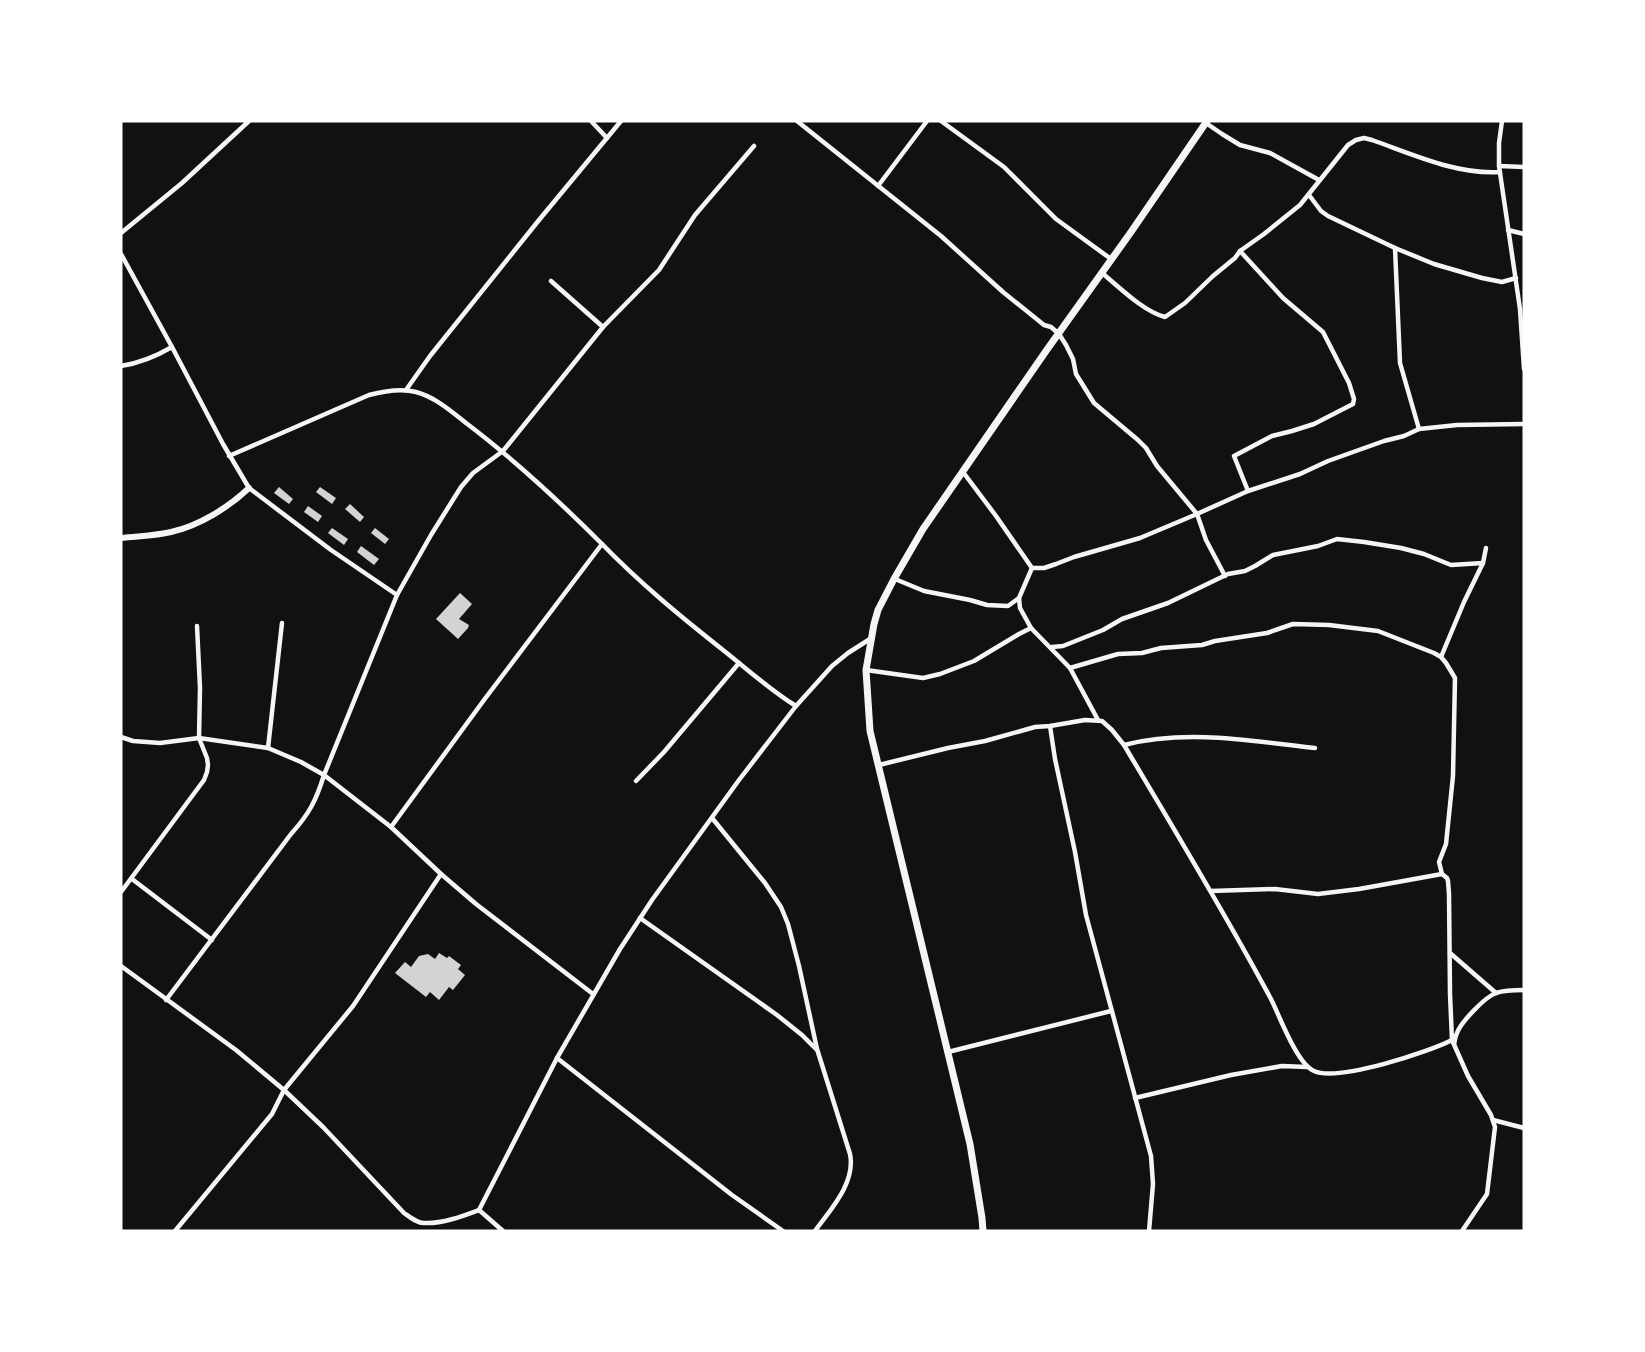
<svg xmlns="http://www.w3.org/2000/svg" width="1645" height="1352" font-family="'Varela Round',sans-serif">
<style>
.building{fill:#d3d3d3}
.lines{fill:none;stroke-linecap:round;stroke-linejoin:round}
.minor{stroke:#f5f5f5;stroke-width:4.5}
.secondary{stroke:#f5f5f5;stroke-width:6}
.trunk{stroke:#f5f5f5;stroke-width:7}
</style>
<rect width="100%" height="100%" fill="#111"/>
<g class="building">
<path d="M279 487 293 499 289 504 274 493Z"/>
<path d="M320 487 336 498 332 504 316 492Z"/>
<path d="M350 504 364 517 360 522 345 509Z"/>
<path d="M308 506 322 516 318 522 304 512Z"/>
<path d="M332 528 348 539 344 545 328 533Z"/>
<path d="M375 528 389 539 385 544 371 533Z"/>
<path d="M361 546 379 559 374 565 357 552Z"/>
<path d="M460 593 472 604 459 619 469 625 468 628 458 639 436 619Z"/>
<path d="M439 953 447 958 449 956 461 965 458 969 465 975 453 990 449 987 439 1000 430 992 426 997 395 973 405 962 411 967 419 956 428 954 435 959Z"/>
</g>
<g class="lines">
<g class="minor">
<path d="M591 121 607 138"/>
<path d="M797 121 941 236 1003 292 1044 325 1051 327 1059 334 1066 345 1073 359 1076 374 1094 403 1138 440 1146 448 1157 466 1197 514 1206 540 1225 576"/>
<path d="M941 121 1004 167 1056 219 1111 259"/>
<path d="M1502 121 1499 143V166L1520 309 1524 369"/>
<path d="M1206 123 1222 134 1240 145 1270 153 1319 180"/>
<path d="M1499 166 1524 167"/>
<path d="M878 186 927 121"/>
<path d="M1309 195 1321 211 1328 216 1395 248 1434 264 1482 278 1502 282 1516 278"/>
<path d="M1508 230 1524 234"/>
<path d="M121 233 182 183 249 121"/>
<path d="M1395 248 1400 363 1419 429"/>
<path d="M1240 251 1283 298 1323 332 1349 383 1354 399 1353 404 1314 424 1292 431 1272 436 1234 456 1248 491"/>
<path d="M121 254 172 347 223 444 249 488 331 550 397 595 324 775 391 827 441 874 476 904 593 994"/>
<path d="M1102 273C1119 287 1144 312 1165 317L1185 303 1213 276 1235 258 1240 251 1264 234 1300 205 1348 145 1356 140 1364 138 1372 140C1412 154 1457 175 1500 172"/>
<path d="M603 327 659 270 695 215 754 146"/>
<path d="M121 366C140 363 155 357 172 347"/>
<path d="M406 390 430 356 539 220 621 121"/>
<path d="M229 456 369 395C384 391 401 388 416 392 435 397 451 411 466 423 515 460 559 501 602 544"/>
<path d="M963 472 996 516 1032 568"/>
<path d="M895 579 924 591 970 600 987 605 1008 606 1019 598"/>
<path d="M397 595 431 535 461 487 473 473 503 451 603 327 551 281"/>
<path d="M1052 647 1063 646 1103 630 1122 619 1168 603 1228 574 1245 571 1255 566 1273 555 1318 546 1337 539 1364 542 1401 548 1424 554 1451 565 1483 563"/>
<path d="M1441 657 1464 602 1483 563 1486 548"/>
<path d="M1070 668 1118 654 1142 653 1161 648 1202 645 1215 641 1267 633 1293 624 1329 625 1378 631 1434 653 1441 657 1446 663 1455 678 1453 776 1446 844 1439 862 1442 874 1447 878 1448 881 1449 894 1450 994 1452 1040 1468 1076 1491 1115 1495 1127 1487 1194 1462 1231"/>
<path d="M866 670 923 678 940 674 974 661 1019 634 1031 628"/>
<path d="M1098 720 1070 668 1031 628 1020 608 1019 598 1032 568H1044L1056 564 1074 557 1140 538 1197 514 1248 491 1300 474 1328 461 1384 441 1404 436 1419 429 1457 425 1524 424"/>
<path d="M1050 726 1055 759 1075 852 1086 915 1151 1156 1153 1184 1149 1231"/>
<path d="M121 737 133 741 160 743 199 738 268 748 301 762 324 775C316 801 309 814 291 834L166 1000"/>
<path d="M1124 745C1187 729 1252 741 1315 748"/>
<path d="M268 748 282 623"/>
<path d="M879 765 948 748 985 741 1035 727 1050 726 1085 720 1102 721 1112 730 1124 745C1174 829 1225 913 1271 999 1280 1017 1297 1064 1314 1071 1338 1082 1429 1052 1452 1040"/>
<path d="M636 781 664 752 739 663"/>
<path d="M712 818 765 883 781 907 788 924 799 966 817 1049 850 1154C856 1183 830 1210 815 1231"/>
<path d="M391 827 484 700 602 544C641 584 680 616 723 650 747 669 770 690 796 706L832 666 848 653 870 639"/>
<path d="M132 879 212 940"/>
<path d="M1211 891 1275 889 1318 894 1359 889 1442 874"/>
<path d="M121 892 204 780 207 772 208 765 207 758 199 738 200 688 197 626"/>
<path d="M640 918 777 1015 802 1035 816 1049"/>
<path d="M1450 953 1496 993"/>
<path d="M121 966 236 1050 284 1090 323 1127 404 1213C411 1218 417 1223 424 1223 442 1224 463 1216 479 1210L557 1058 620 949 652 900 739 780 796 706"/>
<path d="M1454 1044C1455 1041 1455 1037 1457 1033 1461 1022 1485 997 1496 993 1505 990 1515 990 1524 990"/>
<path d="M948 1052 1111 1011"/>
<path d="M557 1058 732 1195 783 1231"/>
<path d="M1135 1098 1231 1075 1282 1066 1307 1067"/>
<path d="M1493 1120 1524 1128"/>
<path d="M479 1210 503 1231"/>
<path d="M175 1231 272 1114 284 1090 353 1006 441 874"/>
</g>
<path class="secondary" d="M121 538C137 536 155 536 171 532 199 526 229 507 249 488"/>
<path class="trunk" d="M983 1231 982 1218 970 1144 870 731 866 670 874 624 878 610 894 579 923 529 1046 351 1131 232 1207 121"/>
</g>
<rect width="1645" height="1352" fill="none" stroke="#ffffff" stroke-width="245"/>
</svg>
